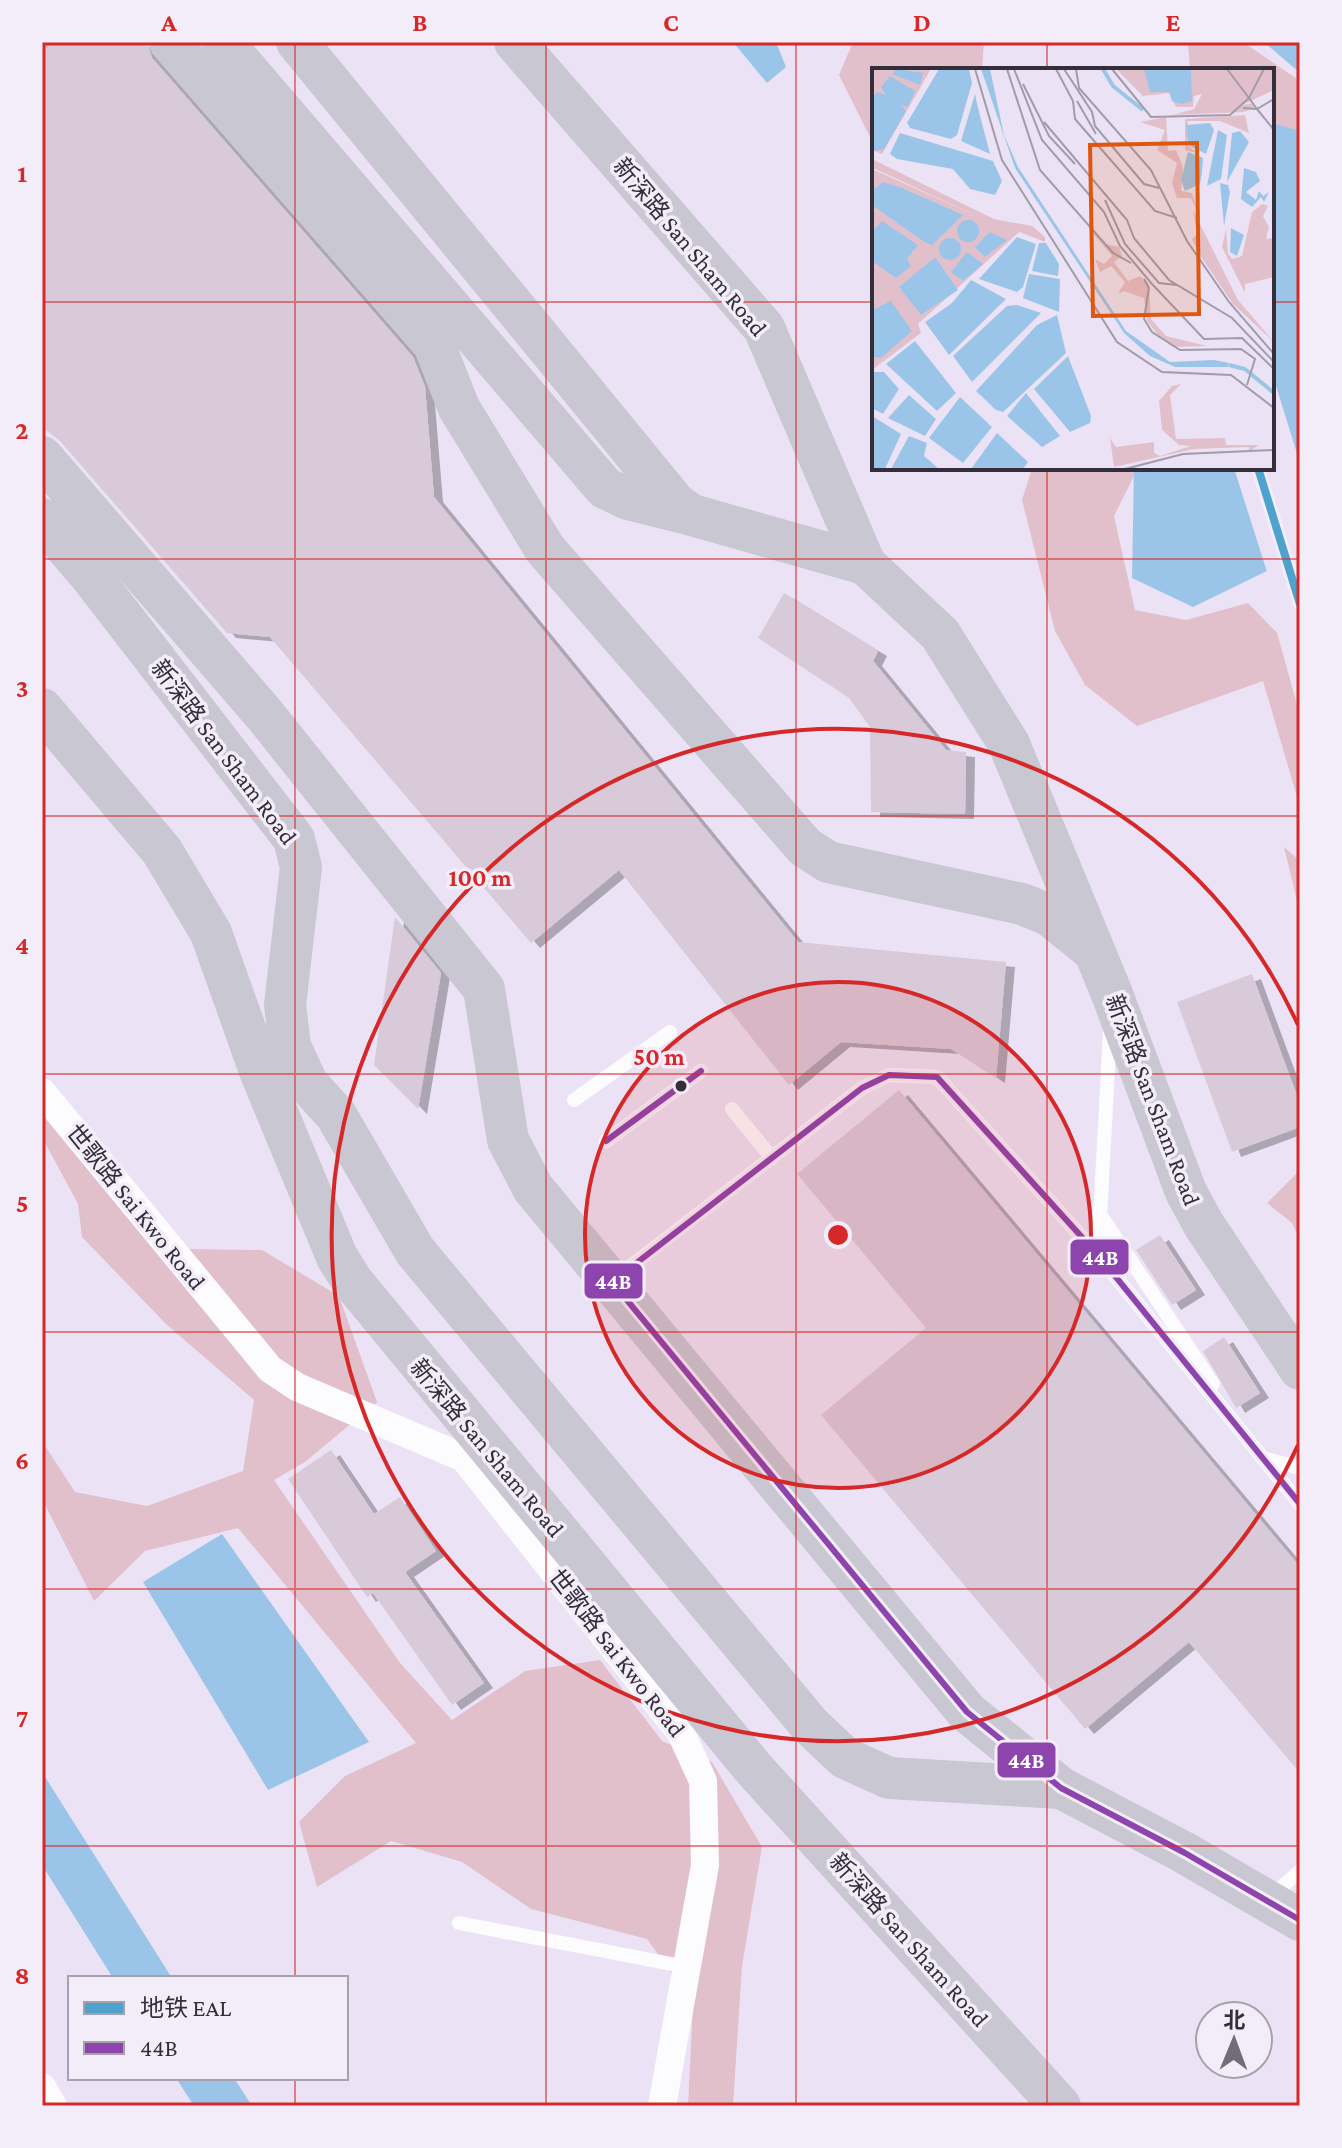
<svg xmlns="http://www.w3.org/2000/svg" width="1342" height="2148" font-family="'Crimson Pro','Noto Sans SC',serif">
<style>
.green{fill:#e2c0cb}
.water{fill:#9ac5e8}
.pier{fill:#ebe3f5}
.building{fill:#d9cad9;filter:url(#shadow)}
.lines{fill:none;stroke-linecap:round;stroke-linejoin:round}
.service{stroke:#fcfbfe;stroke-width:14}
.minor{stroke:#fcfbfe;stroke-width:28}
.primary{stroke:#c8c7d2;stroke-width:42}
.bus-1-casing{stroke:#f3edfa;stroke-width:12}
.bus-1{stroke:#8e44ad;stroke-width:6}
.metro-1-casing{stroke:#f3edfa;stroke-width:14}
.metro-1{stroke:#4ea2ce;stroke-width:8}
.grid{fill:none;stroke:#d62828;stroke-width:2;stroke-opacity:0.55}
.ring{fill:none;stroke:#d62828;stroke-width:4}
.bus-dot{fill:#332e3a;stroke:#f3edfa;stroke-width:3}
.labels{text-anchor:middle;stroke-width:7;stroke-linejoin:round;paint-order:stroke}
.street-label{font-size:24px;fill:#332e3a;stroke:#f3edfa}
.inset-river{fill:none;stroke:#9ac5e8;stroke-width:4}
.inset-road{fill:none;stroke:#a19baa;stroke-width:2}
.view{fill:#df570e;fill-opacity:0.15;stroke:#df570e;stroke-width:4}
.inset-edge{fill:none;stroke:#332e3a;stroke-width:4}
.centre{fill:#d62828;stroke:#f3edfa;stroke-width:4}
.ring-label{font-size:24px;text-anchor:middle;font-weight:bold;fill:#d62828;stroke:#f3edfa;stroke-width:7;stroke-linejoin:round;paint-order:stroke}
.line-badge{stroke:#f3edfa;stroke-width:3}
.badge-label{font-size:22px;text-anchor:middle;font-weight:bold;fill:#fff}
.neatline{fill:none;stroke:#d62828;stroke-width:3}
.grid-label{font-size:26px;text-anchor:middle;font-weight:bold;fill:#d62828}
</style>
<defs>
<filter id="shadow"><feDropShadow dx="9" dy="5" stdDeviation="0" flood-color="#0004"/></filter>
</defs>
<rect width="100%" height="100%" fill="#ebe3f5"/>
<g class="green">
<path d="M853 42H984L982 70H874V145L839 75Z"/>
<path d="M1188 42H1243L1300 81V157L1272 154V70H1190Z"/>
<path d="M1032 468H1138L1114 516 1135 610 1186 620 1248 603 1277 633 1300 715V807L1263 681 1137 726 1085 685 1055 631 1022 500Z"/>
<path d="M1284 847 1300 861V1037L1297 985 1299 909Z"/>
<path d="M42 1077 182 1249 262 1250 339 1296 377 1402 305 1462 274 1480 400 1663 452 1720 525 1671 600 1660 662 1741 712 1762 762 1847 742 1966 733 2106H688L693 2003 647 1939 531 1909 462 1862 391 1841 317 1887 299 1822 345 1776 416 1743 238 1528 145 1551 94 1601 42 1499V1441L75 1492 147 1506 243 1471 254 1400 166 1324 82 1237 78 1204 42 1137Z"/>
<path d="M1300 1170V1241L1292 1223 1267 1203Z"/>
</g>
<g class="water">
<path d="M733 42H776L786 67 767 83Z"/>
<path d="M1264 42H1300V73Z"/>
<path d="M1272 123 1300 131V555L1193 607 1132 578 1134 468H1272Z"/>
<path d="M222 1534 369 1742 268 1790 143 1582Z"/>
<path d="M42 1772 172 1978H113L42 1865Z"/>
<path d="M176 2078H234L252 2106H194Z"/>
</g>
<path class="pier" d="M1272 373 1300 463V559L1268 575 1234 468H1272Z"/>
<g class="building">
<path d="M42 42H147L152 58 413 357 425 387 434 497 798 942 1006 962 996 1078 951 1049 841 1042 789 1085 619 870 531 943 270 637 227 633 60 441 42 427Z"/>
<path d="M784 593 878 651 873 661 946 750 966 752 965 814 871 812 870 727 849 698 758 638Z"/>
<path d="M395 917 441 973 418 1109 374 1065Z"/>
<path d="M1252 974 1300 1104V1127L1232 1152 1177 1002Z"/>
<path d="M899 1090 1300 1567V1773L1189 1642 1085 1729 821 1415 926 1328 797 1174Z"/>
<path d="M1160 1235 1196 1290 1172 1305 1136 1250Z"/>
<path d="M1224 1337 1260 1393 1236 1408 1203 1351Z"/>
<path d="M331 1450 374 1514 400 1497 436 1551 405 1572 484 1683 452 1705 373 1593 367 1597 288 1479Z"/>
</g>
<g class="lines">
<g class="service">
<path d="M574 1100 670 1032"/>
<path d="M732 1109 772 1158"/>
<path d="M606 1141 701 1071"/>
<path d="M1100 1214 1213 1384"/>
<path d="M1098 1255 1110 1031"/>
<path d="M614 1279 862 1088 889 1075 937 1077 1098 1255 1300 1504"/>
<path d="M1262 1458 1300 1468"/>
<path d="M1270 1897 1300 1871"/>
<path d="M459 1923 687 1967"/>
</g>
<g class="minor">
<path d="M42 1092 270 1369 297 1387 464 1458 681 1733 703 1781 705 1865 662 2106"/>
<path d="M42 2087 53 2106"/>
</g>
<g class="primary">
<path d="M170 42 434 344 459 408 545 549 805 847 828 862 1022 904 1049 915 1090 948"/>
<path d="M223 42 605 488 628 499 692 515"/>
<path d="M297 42 676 504 692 515 865 564"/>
<path d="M515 42 764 328 865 564 940 634 1009 744 1112 994 1186 1192 1204 1225 1300 1369"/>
<path d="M42 457 264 714 484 989 508 1140 533 1188 967 1712 1061 1788 1185 1853 1300 1920"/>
<path d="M42 519 90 575 294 839 301 867 285 1005 290 1046 307 1083 336 1115 415 1251 810 1725 845 1758 889 1778 1061 1788"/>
<path d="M42 709 162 851 211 933 260 1071 337 1257 352 1281 754 1769 1060 2106"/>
</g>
<g class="bus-1-casing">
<g id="bus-1">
<path d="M606 1141 701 1071"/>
<path d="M1300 1504 1098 1255 937 1077 889 1075 862 1088 612 1282 967 1712 1061 1788 1185 1853 1300 1920"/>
</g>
</g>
<use href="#bus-1" class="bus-1"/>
<g class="metro-1-casing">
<path id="metro-1" d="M1258 468 1300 604"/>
</g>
<use href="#metro-1" class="metro-1"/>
</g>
<path class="grid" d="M295 42V1978M546 42V2106M796 42V2106M1047 42V70M42 302H874M1272 302H1300M1047 468V2106M42 559H1300M42 816H1300M42 1074H1300M42 1332H1300M42 1589H1300M42 1846H1300M295 2078V2106"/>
<circle cx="838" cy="1235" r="253" fill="#d62828" fill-opacity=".12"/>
<g class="ring">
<circle cx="838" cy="1235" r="253"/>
<path d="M1298 1445A506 506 0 1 1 1298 1025"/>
</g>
<circle class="bus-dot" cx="681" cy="1086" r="7"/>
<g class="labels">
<g class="street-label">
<text transform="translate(690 247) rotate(50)" y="8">新深路 San Sham Road</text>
<text transform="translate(224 752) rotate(53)" y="8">新深路 San Sham Road</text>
<text transform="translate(1153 1100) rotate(69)" y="8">新深路 San Sham Road</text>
<text transform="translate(136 1207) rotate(51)" y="8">世歌路 Sai Kwo Road</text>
<text transform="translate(487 1448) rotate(50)" y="8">新深路 San Sham Road</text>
<text transform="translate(617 1653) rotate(52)" y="8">世歌路 Sai Kwo Road</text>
<text transform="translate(909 1940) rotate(48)" y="8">新深路 San Sham Road</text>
</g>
</g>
<g transform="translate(872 68)">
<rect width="402" height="402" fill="#ebe3f5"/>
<path d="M0 1H59L10 86 0 82ZM244 1H402V22L370 37 381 35 382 40 372 44 301 47 322 41 330 26 322 28 321 39H304L297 25 271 28ZM373 47 377 65 348 53H316L315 77 325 85 313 82V51ZM294 49 296 83 304 82 311 99 309 123 320 125 326 144 319 130H305L300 115 305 95 285 82 293 62 268 54ZM0 91 122 151 160 158 173 169V174L137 160 147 164 46 256 49 265 0 302V101L107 149 1 100ZM390 136 396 138 391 148 397 159 394 171 402 170V209L373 216V225L350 179 354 161 356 185 360 191 370 188 380 144ZM321 142 366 232 402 274 361 236 329 189 320 171 325 166ZM215 158 234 176 247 179 250 188 242 194 256 213 268 208 277 216 279 251 294 268 335 278 301 279 286 267 275 253 272 230 252 223 246 226 253 214 239 198 228 204 223 191 232 196 240 188ZM309 316 298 327 304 371 353 370 354 377H387L377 384V379L322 381 242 399 238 370 244 379 282 374V385L288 388 319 378 307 377 290 362 287 333 300 318Z" fill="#e2c0cb"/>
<path d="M25 1 51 5 48 17 20 6ZM67 1H97L100 15 85 67 79 71 38 60 35 55ZM109 1H118L132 67 146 99 254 263 298 294 342 292 357 295 356 299H303L278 288 252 265 143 100ZM272 1H319L320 33 310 36 300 33 297 24H278ZM18 8 43 23 36 39 29 37 34 43 12 81 1 83 0 30 5 24 14 27 9 19ZM103 26 106 40 118 86 89 73ZM338 55 342 62 334 86 316 77 314 57ZM346 62 355 67 349 111 335 118ZM368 63 377 74 355 114 360 65ZM28 65 121 93 130 113 123 127 98 121 81 101 25 91 18 86ZM316 84 331 90 330 104 328 116 313 123 309 112ZM372 100 384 104 388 113 374 124 384 132 387 123 391 128 397 124 392 134 389 129 380 139 369 131ZM11 114 30 120 91 147 60 177 54 175 0 137V123ZM348 115 356 117 358 124 352 158ZM85 163a11 11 0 1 1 22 0a11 11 0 1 1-22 0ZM10 153 46 177 35 191 39 198 24 210 0 193V163ZM359 160 372 167 365 188 358 184ZM118 164 135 172 113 189 103 179ZM145 169 164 176 151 219 145 224 107 211ZM67 181a11 11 0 1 1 22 0a11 11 0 1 1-22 0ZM167 175H174L187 196 186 208 160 203ZM95 184 111 196 91 213 79 204ZM63 189 86 222 49 247 27 219ZM157 206 188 211 187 244 151 230ZM99 212 134 231 77 287 53 254 80 235ZM19 233 40 263 9 290 2 289 0 242ZM145 237 169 245 100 314 81 288 135 238ZM185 247 194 285 131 344 124 342 104 323 165 257ZM43 273 84 325 65 343 14 296ZM196 288 219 348 218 355 198 364 162 321ZM0 304H12L27 321 11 346 0 340ZM154 325 188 368 170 379 135 348ZM37 327 64 351 53 368 16 350ZM88 329 120 359 91 395 57 370ZM0 348 29 366 13 401H0ZM125 365 156 394 151 401H99ZM37 368 55 375 52 388 67 401H19Z" fill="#9ac5e8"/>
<path class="inset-river" d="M231 1 241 18 271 42M357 297 373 301 402 325"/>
<path class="inset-road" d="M103 1 130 92 245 274 290 304 359 307 402 340M135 1 168 102 241 185 259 195M142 1 170 72 232 144 248 178 280 216 332 271 370 270 402 301M184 1 201 33 203 51 283 143 305 150M192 1 220 44 223 58 272 116 287 120M204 1 207 20 279 102 315 173 357 234 402 286M240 1 279 49 358 47 377 30 385 41 402 31M355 1 377 30 392 1M151 16 177 68 203 96M205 33 224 66M371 40 385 41 402 62M172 54 255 152 262 170 297 212 360 250 402 294M233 132 253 176 287 215 305 217M272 211 277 220 272 251 280 264 308 282 369 281 383 291 375 317M253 401 311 386 402 382"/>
<path class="view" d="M325 75 327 246 221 248 218 77Z"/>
<rect width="402" height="402" class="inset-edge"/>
</g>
<circle cx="838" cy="1235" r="12" class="centre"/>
<g class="ring-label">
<text x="480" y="886">100 m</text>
<text x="659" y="1065">50 m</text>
</g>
<g class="line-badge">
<rect x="1069" y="1238" width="61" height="38" rx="8" fill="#8e44ad"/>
<rect x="583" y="1262" width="61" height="38" rx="8" fill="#8e44ad"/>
<rect x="996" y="1741" width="61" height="38" rx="8" fill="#8e44ad"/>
</g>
<g class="badge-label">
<text x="1100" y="1265">44B</text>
<text x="613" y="1289">44B</text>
<text x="1026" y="1768">44B</text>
</g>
<rect width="1342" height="2148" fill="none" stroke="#f3edfa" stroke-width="88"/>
<rect x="68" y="1976" width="280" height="104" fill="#f3edfa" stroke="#a6a1ad" stroke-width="2"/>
<rect x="84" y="2002" width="40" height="12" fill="#4ea2ce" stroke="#a6a1ad" stroke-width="2"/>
<text x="140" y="2016" font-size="24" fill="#332e3a">地铁 EAL</text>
<rect x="84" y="2042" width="40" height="12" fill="#8e44ad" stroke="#a6a1ad" stroke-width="2"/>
<text x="140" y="2056" font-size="24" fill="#332e3a">44B</text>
<g transform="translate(1234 2040) rotate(1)"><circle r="38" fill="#f3edfa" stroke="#a6a1ad" stroke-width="2"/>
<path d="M0-6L14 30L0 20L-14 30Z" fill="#736d7b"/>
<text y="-12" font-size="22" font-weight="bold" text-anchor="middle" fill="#332e3a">北</text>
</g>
<rect x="44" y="44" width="1254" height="2060" class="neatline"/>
<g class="grid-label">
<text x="169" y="31">A</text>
<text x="420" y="31">B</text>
<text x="671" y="31">C</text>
<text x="922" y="31">D</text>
<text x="1173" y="31">E</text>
<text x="22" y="182">1</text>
<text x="22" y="439">2</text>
<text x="22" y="697">3</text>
<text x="22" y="954">4</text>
<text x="22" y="1212">5</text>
<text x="22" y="1469">6</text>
<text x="22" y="1727">7</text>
<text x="22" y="1984">8</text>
</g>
</svg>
